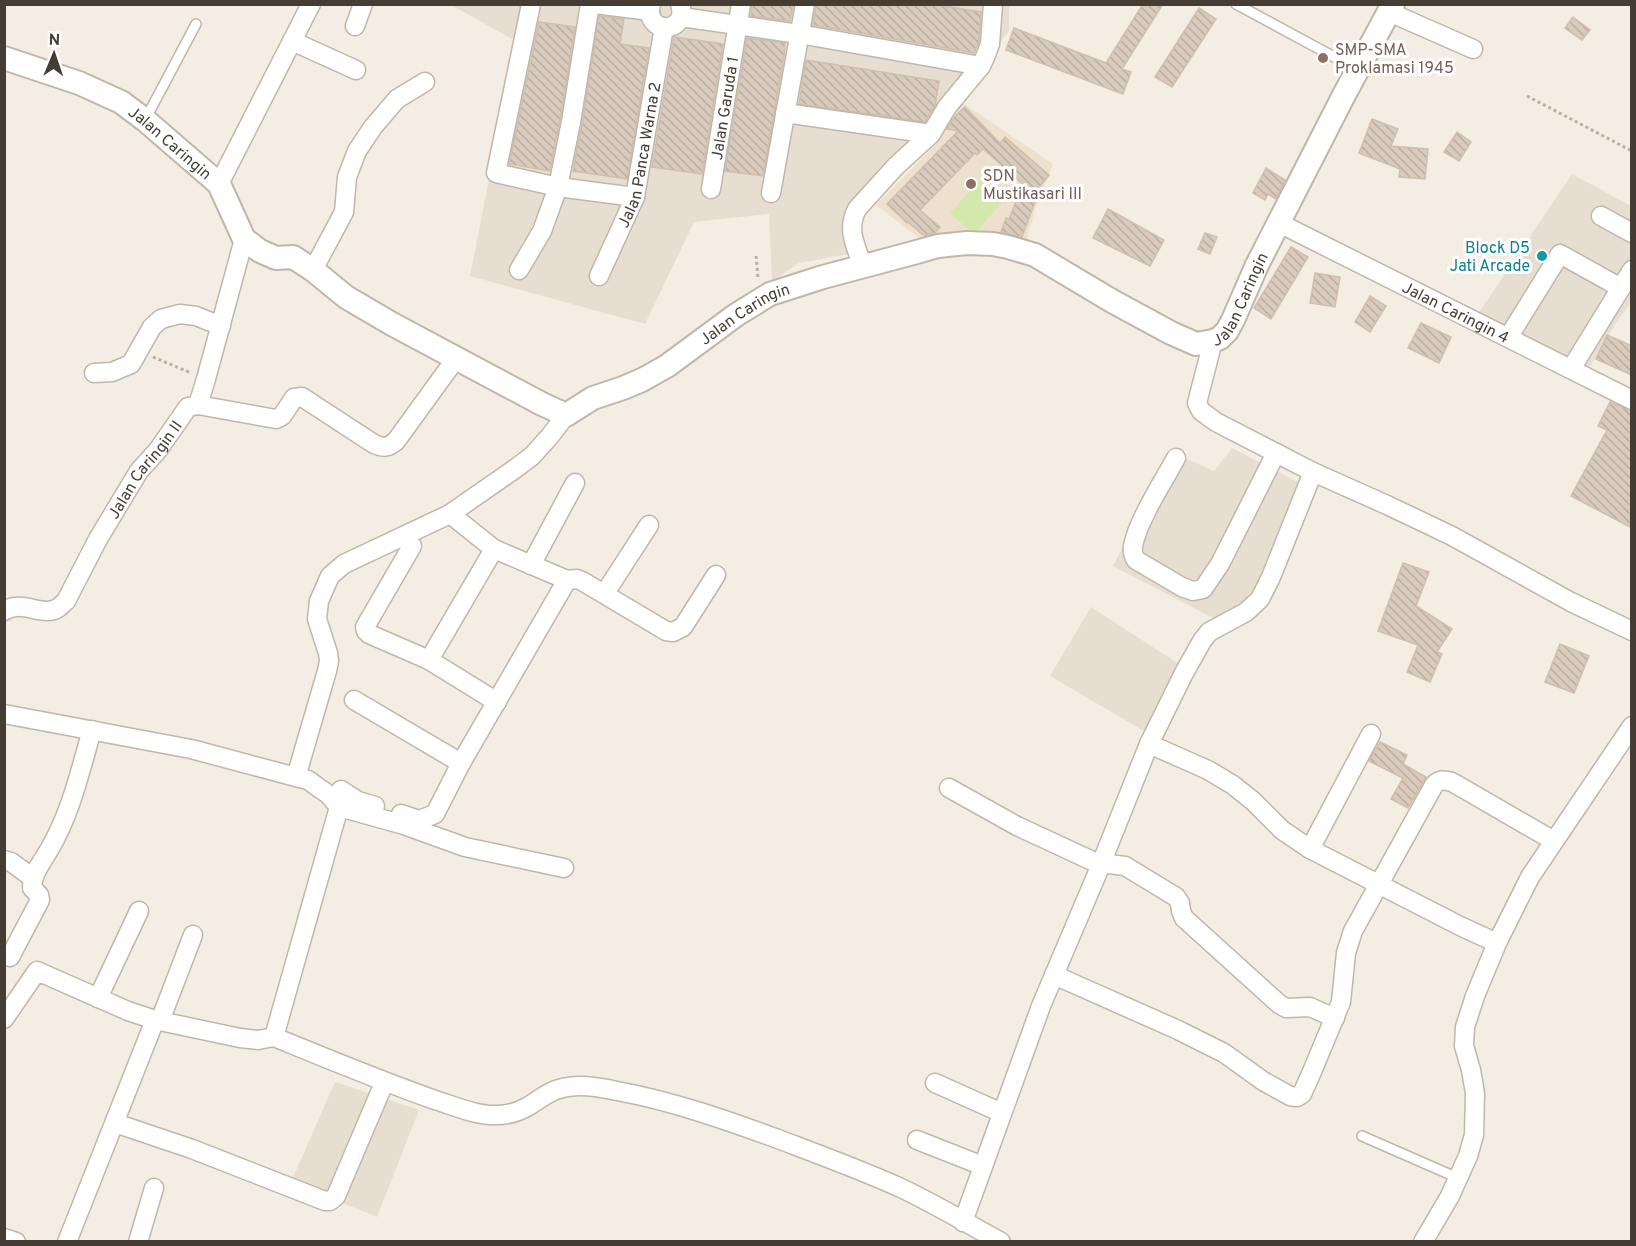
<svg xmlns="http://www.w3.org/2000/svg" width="1636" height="1246" font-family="Overpass,sans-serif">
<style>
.residential{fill:#e7ded2}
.education{fill:#ede1cd}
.park{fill:#d2e9ab}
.building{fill:url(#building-back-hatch);stroke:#d0bfac;stroke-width:1.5}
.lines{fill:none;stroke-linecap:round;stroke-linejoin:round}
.service-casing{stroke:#c1b7a9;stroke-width:12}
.minor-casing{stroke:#c1b7a9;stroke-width:21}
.tertiary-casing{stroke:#c1b7a9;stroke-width:26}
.path{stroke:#c1ae97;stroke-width:3;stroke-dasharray:3 3;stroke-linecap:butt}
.service{stroke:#fff;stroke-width:9}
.minor{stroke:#fff;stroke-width:18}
.tertiary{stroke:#fff;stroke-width:22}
.education-dot{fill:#8d6e63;stroke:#fff;stroke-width:2}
.culture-dot{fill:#0f9aa8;stroke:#fff;stroke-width:2}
.labels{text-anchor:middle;stroke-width:6;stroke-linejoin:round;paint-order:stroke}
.education-label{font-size:16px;fill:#785e54;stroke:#fff;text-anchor:start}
.street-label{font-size:16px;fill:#453d34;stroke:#fff}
.culture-label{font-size:16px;fill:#0d838f;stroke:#fff;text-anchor:end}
</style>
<defs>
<pattern id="building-back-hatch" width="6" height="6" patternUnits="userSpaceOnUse" patternTransform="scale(1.5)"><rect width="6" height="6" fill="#d8cabc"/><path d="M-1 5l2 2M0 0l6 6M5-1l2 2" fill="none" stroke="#bbaea2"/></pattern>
</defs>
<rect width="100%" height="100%" fill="#f3ede4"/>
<g class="residential">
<path d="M1009 4V31L853 221 860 252 799 263 772 281 769 214 694 222 645 324 470 276 516 41 451 5Z"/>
<path d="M1572 174 1631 206V303L1617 321 1584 377 1474 320Z"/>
<path d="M1232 448 1303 485 1253 599 1217 620 1113 566 1171 452 1214 471Z"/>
<path d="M1091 607 1185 668 1149 734 1050 676Z"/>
<path d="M335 1082 419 1110 377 1217 291 1182Z"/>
</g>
<path class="education" d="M963 103 1053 164 1035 210 1024 248 927 244 876 205 939 141 947 119Z"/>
<path class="park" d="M980 180 1004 200 974 234 950 213Z"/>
<g class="building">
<path d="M752 4H793L790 21 751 16Z"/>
<path d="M816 4H933L981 12 979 42 974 53 813 25Z"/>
<path d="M1143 4H1163L1122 69 1131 72 1123 94 1006 50 1014 28 1106 63Z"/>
<path d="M1199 8 1216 19 1172 87 1155 77Z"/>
<path d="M599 16 624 19 620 44 649 48 627 179 573 171 582 124Z"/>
<path d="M1573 17 1590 30 1582 40 1565 28Z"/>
<path d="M539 22 575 27 560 120 550 171 509 164Z"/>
<path d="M674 37 723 44 702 174 652 167Z"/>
<path d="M747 38 785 43 784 56 763 176 725 171Z"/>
<path d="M806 60 939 81 935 106 925 122 799 104Z"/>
<path d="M965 107 1000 143 1005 137 1049 175 1031 197 1036 199 1022 237 1001 232 1006 218 1009 219 1023 184 983 149 977 155 975 153 920 210 940 227 935 233 924 236 908 222 907 223 887 204 958 131 947 129 954 117Z"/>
<path d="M1372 119 1398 129 1391 146 1428 149 1425 179 1399 177 1400 169 1359 153Z"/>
<path d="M1457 132 1471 142 1459 161 1444 152Z"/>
<path d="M1266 168 1285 180 1276 199 1268 194 1265 200 1253 193Z"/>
<path d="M1108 209 1164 240 1150 266 1093 238Z"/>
<path d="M1205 233 1217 237 1210 254 1198 249Z"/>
<path d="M1291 247 1308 257 1271 319 1254 308Z"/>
<path d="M1315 273 1340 277 1335 307 1310 303Z"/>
<path d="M1370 296 1386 306 1370 332 1355 322Z"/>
<path d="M1421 323 1451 337 1439 363 1408 348Z"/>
<path d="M1607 335 1632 346V375L1596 359Z"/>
<path d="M1610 402 1632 411V528L1571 496 1607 430 1598 426Z"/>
<path d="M1403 563 1429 572 1416 606 1452 629 1437 652 1442 654 1430 682 1407 672 1418 645 1378 631Z"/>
<path d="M1560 644 1589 656 1574 693 1545 682Z"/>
<path d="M1380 742 1407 755 1403 764 1426 777 1408 808 1391 799 1403 778 1369 761Z"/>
</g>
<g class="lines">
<g class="service-casing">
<g id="service">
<path d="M1236 4 1336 58 1359 66"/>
<path d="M145 120 196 24"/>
<path d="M1362 1136 1458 1178"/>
</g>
</g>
<g class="minor-casing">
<g id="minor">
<path d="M531 4 496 173 558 187 635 197"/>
<path d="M595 4 650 11"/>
<path d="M651 4C643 36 690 34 680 4"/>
<path d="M1389 12 1473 49"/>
<path d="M681 17 799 34 981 66"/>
<path d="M355 26 363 4"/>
<path d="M292 41 356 70"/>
<path d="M785 113 931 134"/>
<path d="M219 184 311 4"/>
<path id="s1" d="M711 189 741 4"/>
<path d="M771 193 805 4"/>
<path d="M1601 216 1632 233"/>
<path id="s2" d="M1279 223 1632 400"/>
<path d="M863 267C856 246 846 230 857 209L896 166 931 134 947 107 981 66 986 55 990 44 993 4"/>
<path d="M313 270 344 212 347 177 357 151 373 127 397 99 425 82"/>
<path d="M519 270 542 231 558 187 571 122 590 4"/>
<path id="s3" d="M599 276 635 197 664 27"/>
<path d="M1511 333 1560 254 1621 288"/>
<path d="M1213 341 1197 403 1201 411 1216 422 1313 472 1387 505 1452 536 1571 602 1632 631"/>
<path d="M1571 369 1632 270"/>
<path d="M94 373 112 372 131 364 152 327 161 319 180 314 196 316 221 326"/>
<path d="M198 405 276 419 282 416 294 398 302 397 374 444C383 448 388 448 396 441L457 357"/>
<path d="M1176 458C1163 482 1138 520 1133 546 1132 551 1133 555 1136 560L1182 587 1193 591 1203 589 1220 564 1276 453"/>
<path d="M450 514 494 549 567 580 577 579 582 581 666 631 673 632 683 627 716 575"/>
<path d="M412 546 365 627 366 631 369 634 429 660"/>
<path d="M494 549 429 660 497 702"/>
<path d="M531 565 575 483"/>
<path d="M605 593 649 525"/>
<path id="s4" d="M4 611C23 599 42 618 58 608 61 606 63 603 66 601L98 539 139 471 158 450 188 407 198 405 206 379 244 239"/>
<path d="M354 700 461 763"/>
<path d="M4 714 191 749 296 777 308 780 319 788 328 794 339 807 404 825 465 847 564 868"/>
<path d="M1149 744 1208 770 1233 785 1253 801 1282 830 1310 849 1460 926 1497 943"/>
<path d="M296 777 327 671 329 661 328 653 317 619 319 601 330 576 344 564 450 514 512 471 532 456 550 436 566 415"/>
<path d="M949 788 1017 826 1101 865 1109 864 1125 866 1176 897 1180 903 1181 911 1184 918 1279 1004 1286 1008 1310 1007 1335 1018"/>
<path d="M341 790 358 801 375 806"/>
<path d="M401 814 419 820 435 814 461 763 567 580"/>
<path d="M1310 849 1371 734"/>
<path d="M4 860 11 862 33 878"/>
<path d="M10 957 40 900 39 895 32 888C32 874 42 862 49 850 71 813 80 771 92 730"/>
<path d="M1054 975 1178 1030 1224 1053 1263 1081 1290 1096 1297 1097 1302 1094 1311 1074 1341 1002 1346 953 1353 931 1434 785C1440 779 1444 780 1452 782L1554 841"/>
<path d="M98 998 139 911"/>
<path d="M4 1019 37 971 128 1011 155 1020 240 1038 258 1040 274 1037C328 1059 381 1081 435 1100 454 1106 477 1116 497 1115 507 1115 518 1112 527 1107 538 1101 547 1092 559 1089 577 1083 598 1087 617 1091 672 1101 726 1120 778 1139 820 1155 861 1170 901 1188 935 1204 968 1224 1001 1242"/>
<path d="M160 1021 193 935"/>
<path d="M274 1037 339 807"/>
<path d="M935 1083 1002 1113"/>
<path d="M115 1123 192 1149 325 1201H330L336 1196 384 1083"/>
<path d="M917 1140 983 1166"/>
<path d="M963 1222 1041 1006 1097 874 1149 744 1184 673 1202 641 1209 632 1246 612 1260 599 1271 577 1313 472"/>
<path d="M4 1238 16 1242"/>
<path d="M67 1242 155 1020"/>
<path d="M138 1242 154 1188"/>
<path d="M1423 1242 1450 1196 1468 1156 1474 1135 1475 1093 1471 1070 1464 1046 1465 1027 1475 996 1497 943 1530 877 1632 726"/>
</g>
</g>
<g class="tertiary-casing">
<g id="tertiary">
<path id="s5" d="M4 58 79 83 121 102 145 120 219 184 244 239 260 251 276 258 293 257 313 270 346 297 392 324 542 404 566 415 593 398 623 388 642 380 667 366 736 315 770 294 823 277 913 253 938 246 967 243 993 244 1008 247 1035 255 1112 301 1171 333 1196 344 1213 341 1220 338 1227 331 1233 320 1257 265 1344 95 1393 4"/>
</g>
</g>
<g class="path">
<path d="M1527 96 1632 151"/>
<path d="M756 256 758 278"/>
<path d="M153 357 191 373"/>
</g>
<use href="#service" class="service"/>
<use href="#minor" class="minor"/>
<use href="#tertiary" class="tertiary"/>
</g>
<g class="education-dot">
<circle cx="1323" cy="58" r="6"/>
<circle cx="971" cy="184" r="6"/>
</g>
<circle class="culture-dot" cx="1542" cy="256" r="6"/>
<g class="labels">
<g class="education-label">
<text x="1335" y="55">SMP-SMA<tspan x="1335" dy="18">Proklamasi 1945</tspan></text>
<text x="983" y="181">SDN<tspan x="983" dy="18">Mustikasari III</tspan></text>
</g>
<g class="street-label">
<text dy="6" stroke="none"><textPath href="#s1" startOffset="82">Jalan Garuda 1</textPath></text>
<text dy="6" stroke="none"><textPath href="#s5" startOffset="189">Jalan Caringin</textPath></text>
<text dy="6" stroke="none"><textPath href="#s3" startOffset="129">Jalan Panca Warna 2</textPath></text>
<text dy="6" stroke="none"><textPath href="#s5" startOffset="1449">Jalan Caringin</textPath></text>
<text dy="6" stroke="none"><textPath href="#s2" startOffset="198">Jalan Caringin 4</textPath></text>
<text dy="6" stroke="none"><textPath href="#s5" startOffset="891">Jalan Caringin</textPath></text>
<text dy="6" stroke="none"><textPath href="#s4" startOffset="220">Jalan Caringin II</textPath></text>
</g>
<g class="culture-label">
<text x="1530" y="253">Block D5<tspan x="1530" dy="18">Jati Arcade</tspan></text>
</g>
</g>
<rect width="1636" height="1246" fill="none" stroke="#453d34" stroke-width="12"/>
<g transform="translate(54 54) rotate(2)" stroke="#ffffff" stroke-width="4.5" paint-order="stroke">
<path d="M0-4.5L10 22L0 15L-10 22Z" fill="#453d34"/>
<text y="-9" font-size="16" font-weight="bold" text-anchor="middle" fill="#453d34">N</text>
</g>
</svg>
